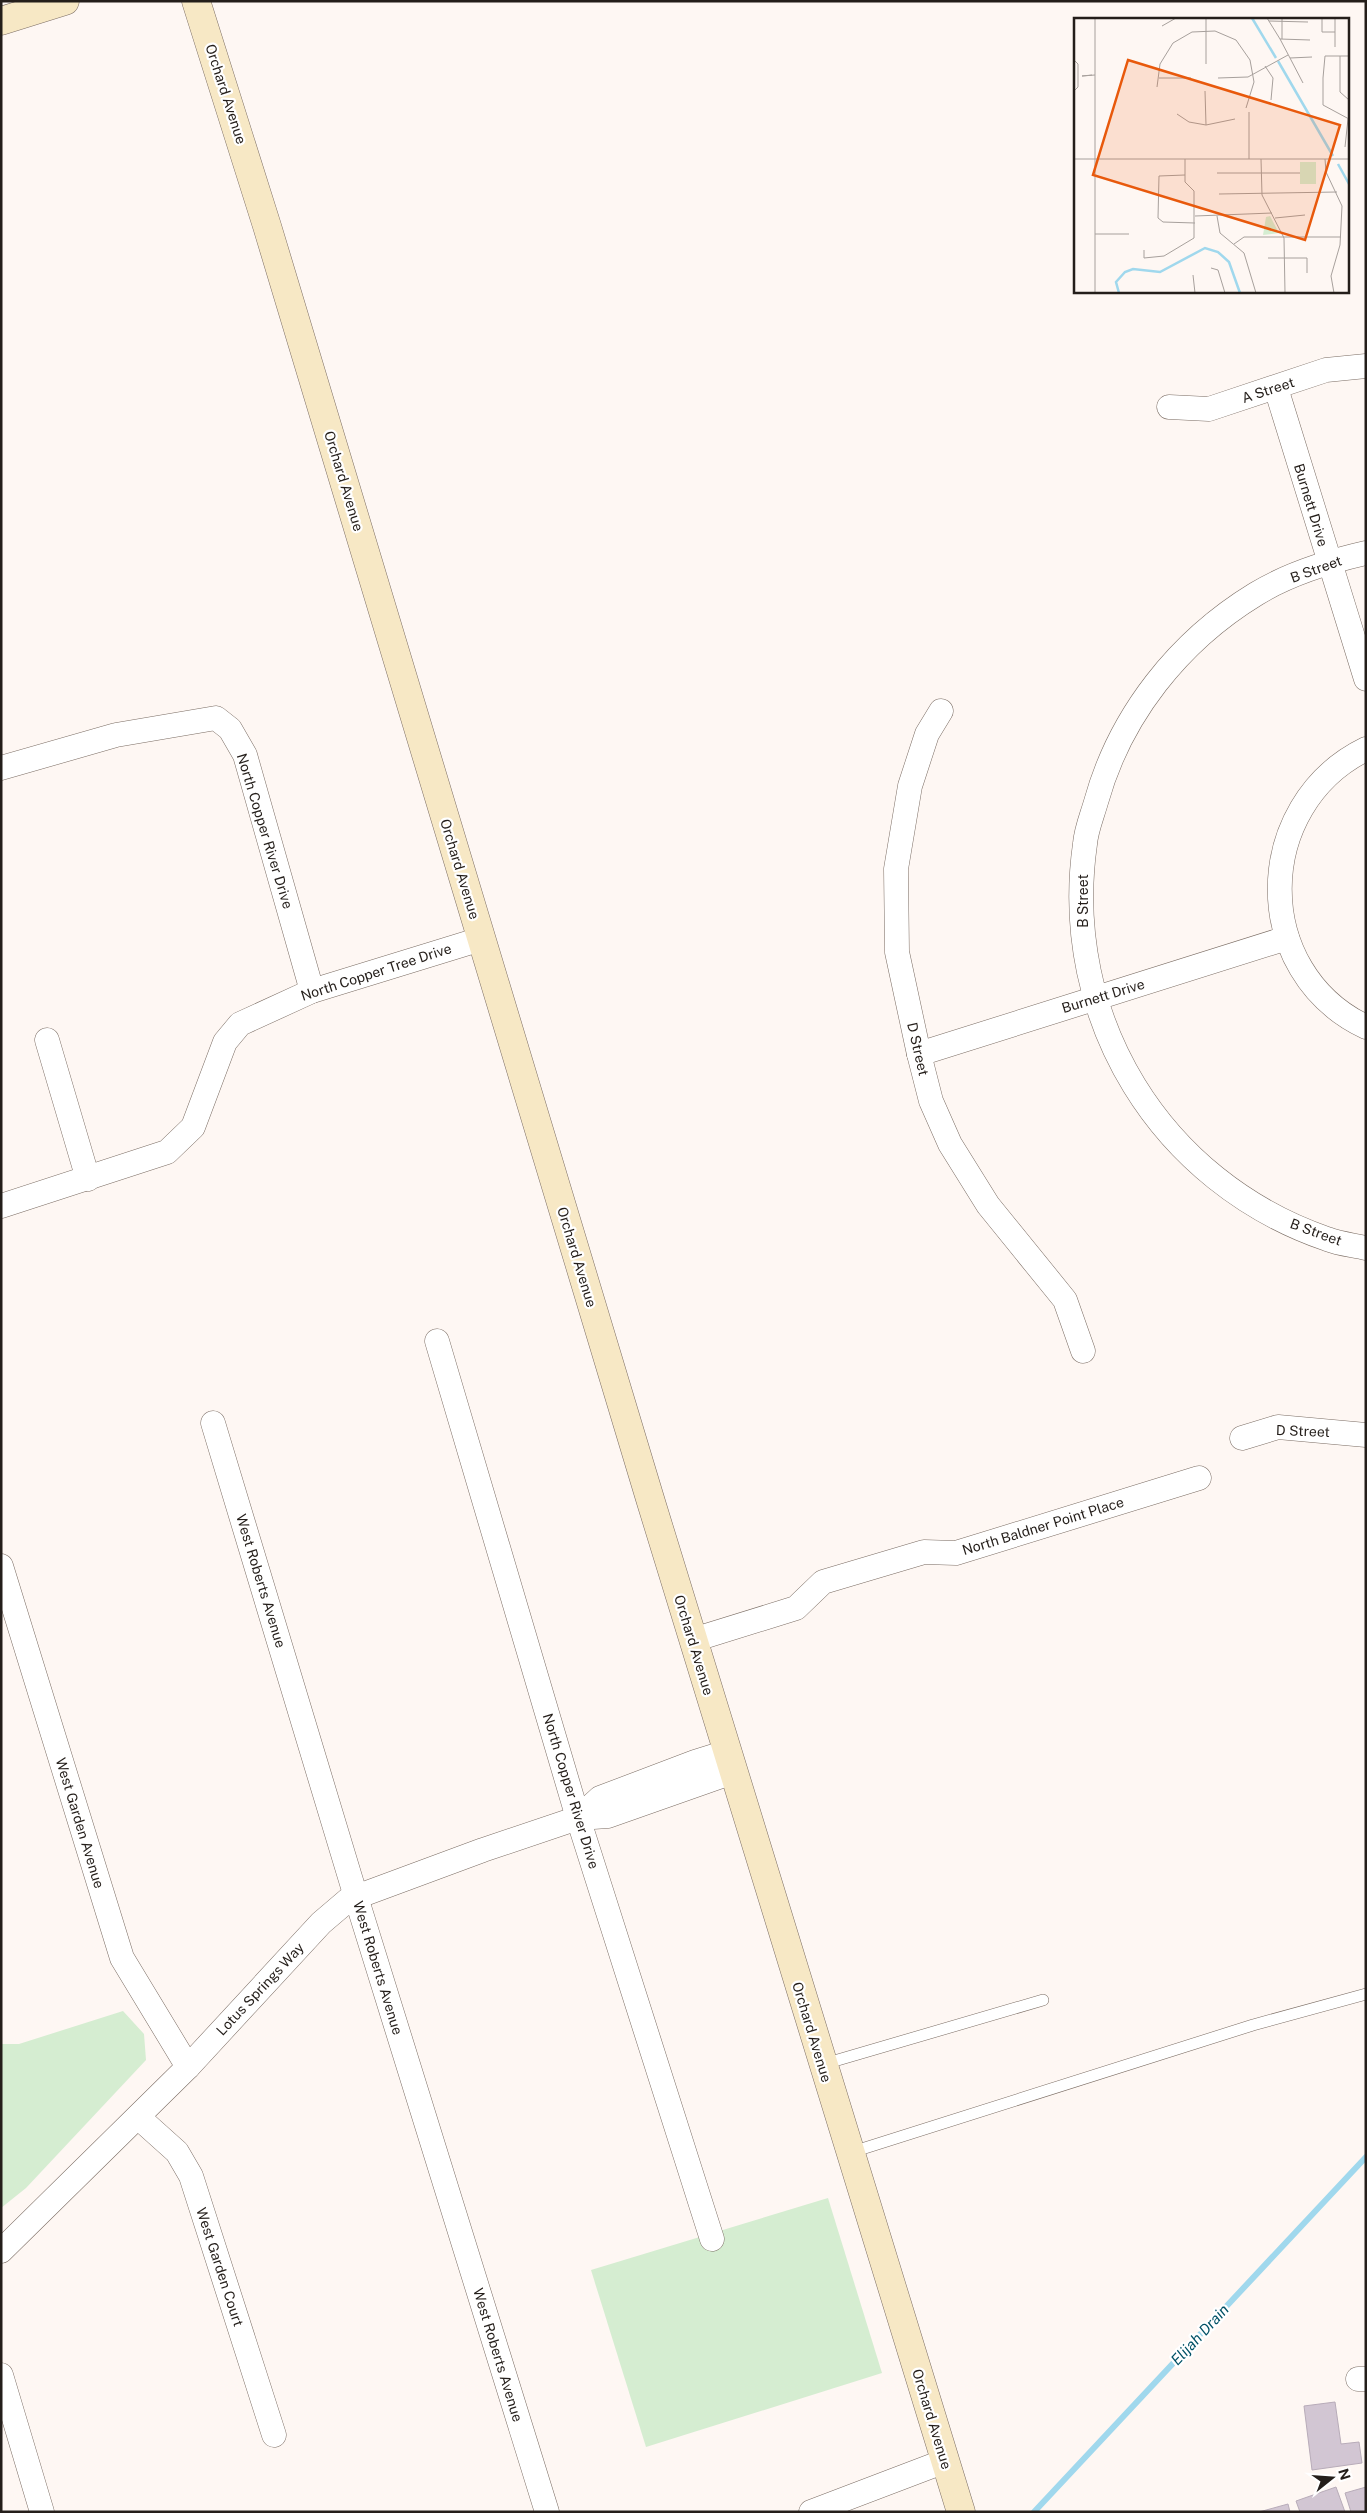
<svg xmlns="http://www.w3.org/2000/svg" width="1367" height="2513" font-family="'Public Sans',sans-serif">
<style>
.green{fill:#d5edd1}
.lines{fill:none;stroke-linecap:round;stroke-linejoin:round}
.stream{stroke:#a0d8ed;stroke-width:6}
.building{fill:#d2c6d3;stroke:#b8acb9}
.lane-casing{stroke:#7b6d64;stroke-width:12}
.street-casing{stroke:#7b6d64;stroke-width:25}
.secondary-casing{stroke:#7b6d64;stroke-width:29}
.lane{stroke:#fff;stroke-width:11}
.street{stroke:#fff;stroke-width:24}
.secondary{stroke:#f7e8c5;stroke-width:28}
.labels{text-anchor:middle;stroke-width:4.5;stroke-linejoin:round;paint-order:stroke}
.street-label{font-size:14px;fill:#241e1a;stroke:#fff}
.water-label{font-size:15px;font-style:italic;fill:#005166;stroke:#fff}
.inset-river{fill:none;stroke:#a0d8ed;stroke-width:2.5}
.inset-road{fill:none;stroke:#a7a09c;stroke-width:1}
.view{fill:#e8590c;fill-opacity:0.15;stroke:#e8590c;stroke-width:2.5}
.inset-edge{fill:none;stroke:#241e1a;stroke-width:2.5}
</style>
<rect width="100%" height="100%" fill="#fef7f3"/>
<g class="green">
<path d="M123 2011 144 2034 146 2060 26 2188 1 2208V2044H19Z"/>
<path d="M828 2198 882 2373 646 2447 591 2270Z"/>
</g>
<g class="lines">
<path class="stream" d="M1034 2512 1366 2157"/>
</g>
<g class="building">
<path d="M1335 2402 1341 2444 1359 2442 1362 2463 1312 2470 1304 2406Z"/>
<path d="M1336 2487 1345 2512H1300L1296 2501Z"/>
<path d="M1366 2487V2512H1351L1345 2493Z"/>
<path d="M1288 2504 1290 2512H1259Z"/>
</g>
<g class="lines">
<g class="lane-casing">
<g id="lane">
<path d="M824 2064 1043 2000"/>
<path d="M849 2153 1253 2025 1366 1994"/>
</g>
</g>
<g class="street-casing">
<g id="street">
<path d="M1276 388 1366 679"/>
<path d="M1169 407 1209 409 1326 370 1366 366"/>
<path d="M1366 553C1331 561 1287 575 1256 594 1179 641 1120 715 1096 802 1092 816 1086 830 1085 844 1060 1019 1161 1182 1327 1239 1340 1244 1353 1245 1366 1248"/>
<path d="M941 711 927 734 910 786 896 869 897 952 919 1054 931 1101 950 1144 988 1205 1065 1300 1083 1351"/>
<path d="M1366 749C1252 805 1250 972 1366 1027"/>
<path d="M1 768 116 735 216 718 230 729 245 755 312 991"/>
<path d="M47 1040 88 1179"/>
<path d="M919 1054 1287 938"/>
<path d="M1 1206 167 1152 193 1127 225 1042 240 1024 312 991 481 939"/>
<path d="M437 1341 578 1818 712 2239"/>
<path d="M213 1423 356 1897 547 2512"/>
<path d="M1242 1438 1278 1427 1366 1435"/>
<path d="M1 1566 122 1958 188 2067"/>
<path d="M693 1640 796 1608 823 1582 924 1552 956 1553 1199 1478"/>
<path d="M578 1818 600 1798 695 1762 727 1752"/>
<path d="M138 2117 177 2152 191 2176 274 2435"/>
<path d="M1 2251 188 2067 321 1923 348 1900 483 1850 578 1818 608 1816 733 1772"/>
<path d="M1 2375 42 2512"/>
<path d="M1358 2379H1366"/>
<path d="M811 2512 945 2461"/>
</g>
</g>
<g class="secondary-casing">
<g id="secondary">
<path d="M196 1 267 226 651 1502 961 2512"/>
<path d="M1 21 65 1"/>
</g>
</g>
<use href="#lane" class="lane"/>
<use href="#street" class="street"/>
<use href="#secondary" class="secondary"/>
</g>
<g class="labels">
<g class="street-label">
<text transform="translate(226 94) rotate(72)" y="5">Orchard Avenue</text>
<text transform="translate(1268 390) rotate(-18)" y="5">A Street</text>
<text transform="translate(344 481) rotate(73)" y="5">Orchard Avenue</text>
<text transform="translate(1311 505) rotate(73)" y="5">Burnett Drive</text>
<text transform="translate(1316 569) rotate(-20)" y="5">B Street</text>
<text transform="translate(265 831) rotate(73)" y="5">North Copper River Drive</text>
<text transform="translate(460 869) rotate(73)" y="5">Orchard Avenue</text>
<text transform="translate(1083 901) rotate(-90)" y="5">B Street</text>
<text transform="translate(376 972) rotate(-18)" y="5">North Copper Tree Drive</text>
<text transform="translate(1103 996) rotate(-17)" y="5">Burnett Drive</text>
<text transform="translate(918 1049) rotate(77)" y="5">D Street</text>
<text transform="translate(1316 1232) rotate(20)" y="5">B Street</text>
<text transform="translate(577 1257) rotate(73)" y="5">Orchard Avenue</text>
<text transform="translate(1303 1431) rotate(2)" y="5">D Street</text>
<text transform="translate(1043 1526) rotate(-17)" y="5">North Baldner Point Place</text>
<text transform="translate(261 1581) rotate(73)" y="5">West Roberts Avenue</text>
<text transform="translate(694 1645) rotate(73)" y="5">Orchard Avenue</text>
<text transform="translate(571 1791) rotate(73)" y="5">North Copper River Drive</text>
<text transform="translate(80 1823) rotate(73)" y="5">West Garden Avenue</text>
<text transform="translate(378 1968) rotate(73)" y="5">West Roberts Avenue</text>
<text transform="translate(260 1989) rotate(-47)" y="5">Lotus Springs Way</text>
<text transform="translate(812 2032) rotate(73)" y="5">Orchard Avenue</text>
<text transform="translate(220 2267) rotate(72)" y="5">West Garden Court</text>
<text transform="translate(498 2355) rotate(73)" y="5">West Roberts Avenue</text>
<text transform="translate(932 2419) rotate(73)" y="5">Orchard Avenue</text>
</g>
<g class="water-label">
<text transform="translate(1200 2335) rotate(-47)" y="5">Elijah Drain</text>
</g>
</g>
<g transform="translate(1074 18)">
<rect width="275" height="275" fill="#fef7f3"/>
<path d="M226 144H242V166H226ZM196 198 205 215 189 217 192 199Z" fill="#d5edd1"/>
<path class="inset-river" d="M178 0 202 40M204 43 259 138M264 146 275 166M45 275 42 264 51 254 59 251 86 254 131 230 144 234 155 244 166 275"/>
<path class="inset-road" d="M0 0H21M21 0V275M193 0 206 21 236 22M248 0V14H261M261 0V29M195 3 234 4M88 8 102 0M206 21 216 40 238 39M208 21V0M266 38V74L275 82M275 38H251L249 60V87L275 101M216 40 229 65M0 42 4 46V69L0 73M132 46V0M191 48 199 60 197 82M18 57 8 58 21 57M85 60H117M144 60 174 59 214 37M83 69 86 46 99 25 118 14 141 13 162 22 176 42 180 64 172 90M131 73 132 107M175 94V141M103 96 115 104 132 107 161 101M271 129 274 101M0 141H275M187 141 188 177 210 220 211 275M251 141 252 154 268 188 266 227 257 258 260 275M143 155H226M145 176 263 174M121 198 198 195M143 198 146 215 170 235 182 275M201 200 231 197M89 204 84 200 85 158 111 157M89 204 121 205M21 216H55M160 226 170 219H267M70 232V240L90 238 120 220V173L111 164V141M194 240H233V255M137 250 144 252 151 275M119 257 121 275"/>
<path class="view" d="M54 42 266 107 231 222 19 157Z"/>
<rect width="275" height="275" class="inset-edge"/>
</g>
<rect width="1367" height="2513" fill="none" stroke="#241e1a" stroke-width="5"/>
<g transform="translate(1332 2478) rotate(73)" stroke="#ffffff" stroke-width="4" paint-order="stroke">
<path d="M0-4L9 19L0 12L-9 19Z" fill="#241e1a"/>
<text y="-8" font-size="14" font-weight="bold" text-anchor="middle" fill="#241e1a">N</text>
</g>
</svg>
